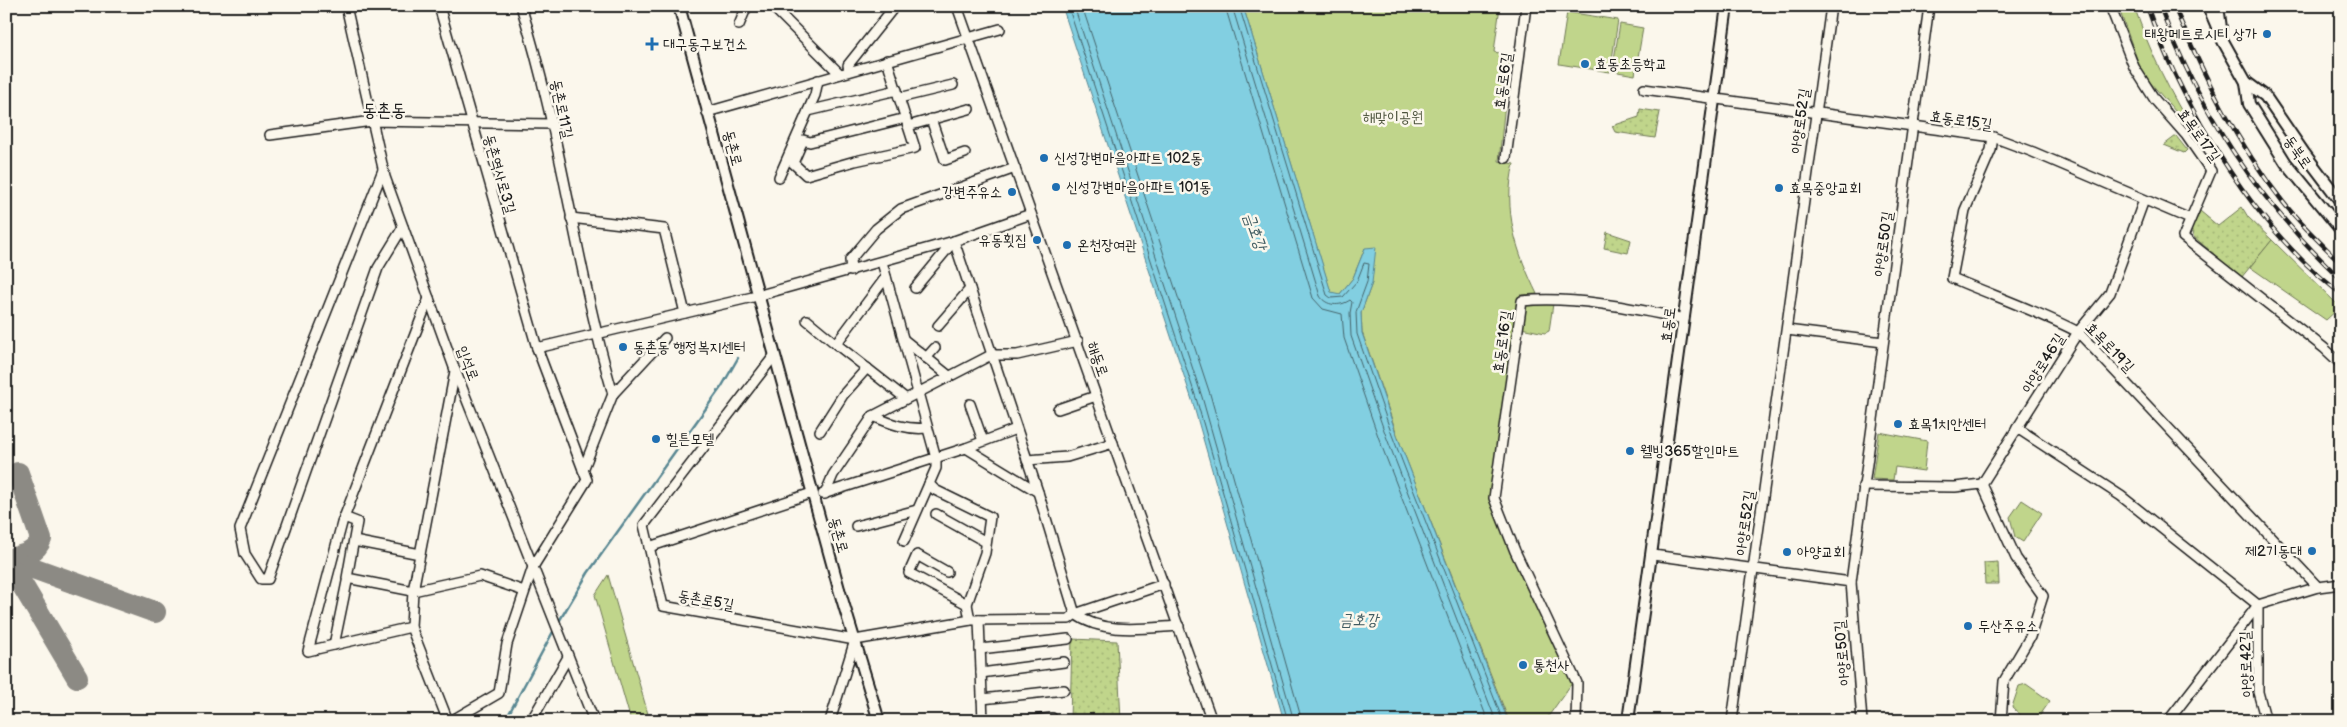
<svg xmlns="http://www.w3.org/2000/svg" width="2347" height="727" font-family="'Balsamiq Sans','Poor Story',sans-serif">
<style>
.grass{fill:url(#grass-dots);stroke:#6e7854}
.green{fill:#c0d58b;stroke:#6e7854}
.water{fill:#82cfe1;stroke:#598792}
.lines{fill:none;stroke-linecap:round;stroke-linejoin:round}
.shore{stroke:#45646b;stroke-width:1}
.stream{stroke:#598792;stroke-width:2.5}
.taxiway{stroke:#8c8a84;stroke-width:22}
.minor-casing{stroke:#1c1c1c;stroke-width:12}
.major-casing{stroke:#1c1c1c;stroke-width:14}
.minor{stroke:#fbf7ec;stroke-width:9}
.major{stroke:#fbf7ec;stroke-width:10}
.rail-casing{stroke:#1c1c1c;stroke-width:4.5}
.rail{stroke:#fbf7ec;stroke-width:2.5;stroke-dasharray:8;stroke-linecap:butt}
.poi-dot{fill:#1f6fb2;stroke:#fbf7ec;stroke-width:2}
.labels{text-anchor:middle;stroke-width:5;stroke-linejoin:round;paint-order:stroke}
.poi-label{font-size:15px;fill:#1c1c1c;stroke:#fbf7ec;text-anchor:start}
.street-label{font-size:15px;fill:#1c1c1c;stroke:#fbf7ec}
.park-label{font-size:15px;fill:#4d543d;stroke:#fbf7ec}
.water-label{font-size:16px;font-style:italic;fill:#405b61;stroke:#fbf7ec}
.quarter-label{font-size:18px;fill:#1c1c1c;stroke:#fbf7ec}
</style>
<defs>
<pattern id="grass-dots" width="8" height="8" patternUnits="userSpaceOnUse" patternTransform="scale(1.25)"><rect width="8" height="8" fill="#c0d58b"/><path d="M2 2h.1M6 6h.1" fill="none" stroke="#a4b677" stroke-width="1.8" stroke-linecap="round"/></pattern>
</defs>
<rect width="100%" height="100%" fill="#fbf7ec"/>
<filter id="ink" filterUnits="userSpaceOnUse"><feTurbulence type="fractalNoise" baseFrequency=".02" numOctaves="2"/><feDisplacementMap in="SourceGraphic" scale="10" xChannelSelector="R" yChannelSelector="G"/><feConvolveMatrix kernelMatrix="1 2 1 2 8 2 1 2 1" color-interpolation-filters="sRGB"/></filter>
<g filter="url(#ink)">
<g class="grass">
<path d="M1640 109 1660 112 1655 138 1615 132 1612 126 1639 117Z"/>
<path d="M2176 136 2187 150 2184 153 2164 145Z"/>
<path d="M2242 207 2248 217 2272 240 2241 278 2193 236 2191 229 2200 211 2218 226Z"/>
<path d="M1607 232 1631 240 1628 253 1604 248Z"/>
<path d="M1998 562 1999 584H1985L1984 563Z"/>
<path d="M1072 639 1117 641 1121 721H1070Z"/>
</g>
<g class="green">
<path d="M1243 6H1500L1494 52 1510 55 1499 161 1514 164C1502 210 1517 253 1537 294L1520 295 1491 492 1510 550 1572 683 1545 721H1509L1401 446 1362 332 1361 313 1372 283 1365 248 1353 278 1340 294 1331 293Z"/>
<path d="M2118 6H2134C2150 52 2170 94 2196 135L2142 73Z"/>
<path d="M1567 12 1618 20 1610 72 1559 64Z"/>
<path d="M1620 24 1643 28 1635 75 1612 71Z"/>
<path d="M2272 240 2340 307 2326 320 2250 267Z"/>
<path d="M1529 302 1553 304 1549 331 1545 333 1521 328 1524 306Z"/>
<path d="M1879 432 1927 441 1924 471 1895 467 1893 480 1872 479Z"/>
<path d="M2022 500 2042 513 2023 542 2015 537 2010 517Z"/>
<path d="M608 575 650 721H631L595 595Z"/>
<path d="M2026 684 2050 701 2036 721H2027L2012 707 2019 686Z"/>
</g>
<path class="water" d="M1062 6H1243L1331 292 1340 294 1353 278 1365 248 1376 247 1372 283 1361 313 1362 333 1396 433 1508 721H1284L1192 400Z"/>
<g class="lines">
<g class="shore">
<path d="M1068 6 1196 398 1288 721"/>
<path d="M1074 6 1202 397 1294 721"/>
<path d="M1082 6 1210 394 1302 721"/>
<path d="M1225 6 1313 298 1323 309 1342 314 1344 338 1379 439 1488 721"/>
<path d="M1232 6 1320 296C1326 306 1340 307 1350 300L1352 302 1350 313 1351 336 1386 436 1496 721"/>
<path d="M1239 6 1327 295 1331 298 1343 297 1357 281 1364 263 1369 264 1367 282 1356 312 1357 334 1392 435 1503 721"/>
</g>
<g class="stream">
<path d="M558 623 588 573 722 386 738 358"/>
<path d="M505 721 555 628"/>
</g>
<g class="taxiway">
<path d="M6 560C20 556 36 554 41 539L18 473"/>
<path d="M6 561 30 567 155 612"/>
<path d="M6 567 14 571 77 677"/>
</g>
<g class="minor-casing">
<g id="minor">
<path d="M346 6 385 177 455 370 594 721"/>
<path d="M439 6 537 348 587 480 533 567 507 644 499 693 451 721"/>
<path d="M521 6C561 133 576 267 613 394"/>
<path d="M772 6 840 74"/>
<path d="M957 6 1212 721"/>
<path d="M2110 6 2134 67 2155 100 2186 135 2211 171 2183 237 2324 348 2341 364"/>
<path d="M739 25 747 6"/>
<path d="M887 60 915 148 855 161 806 175 793 163 803 140 810 142 906 118"/>
<path d="M849 71 848 65 895 6"/>
<path d="M1644 89 1993 137 2033 152 2190 219"/>
<path d="M899 98 953 85"/>
<path d="M808 111 897 90"/>
<path d="M707 112 1000 29"/>
<path d="M931 119 945 160 965 153"/>
<path d="M908 126 969 109"/>
<path d="M270 135 372 121 551 124"/>
<path d="M1993 137 1991 150 1965 210 1952 278C1994 296 2038 311 2078 332L2318 587"/>
<path d="M1506 158 1526 6"/>
<path d="M383 170 240 529 245 554 261 579H268L378 268 403 227"/>
<path d="M779 177 815 95 818 80"/>
<path d="M1031 214 954 241 1038 492 1075 614C1103 635 1145 628 1179 626"/>
<path d="M571 218 664 229 685 313"/>
<path d="M882 262 936 458V468L904 541"/>
<path d="M851 271 850 260 876 229 901 209 1015 168"/>
<path d="M886 277 836 344 905 398"/>
<path d="M915 288 954 241"/>
<path d="M807 320 836 344"/>
<path d="M938 326 970 289"/>
<path d="M1787 330 1883 342"/>
<path d="M903 339 949 376"/>
<path d="M537 348 757 296 954 241"/>
<path d="M774 356 644 525 663 606 855 640 971 620 1069 619 1075 614 1164 584"/>
<path d="M926 358 935 348"/>
<path d="M970 404 983 441"/>
<path d="M1058 409 1096 396"/>
<path d="M873 416C891 424 907 430 927 428"/>
<path d="M2017 428 2121 496 2258 605"/>
<path d="M820 431 843 395 867 368"/>
<path d="M966 448 1038 492"/>
<path d="M1027 460 1067 457 1113 443"/>
<path d="M583 470 613 394 665 338"/>
<path d="M929 484 935 490 990 517 985 553 967 604"/>
<path d="M1863 486 1955 487 1982 484"/>
<path d="M823 494 966 448 1016 429"/>
<path d="M825 494 833 475 873 416 991 355H1017L1078 341"/>
<path d="M936 514 986 542"/>
<path d="M344 517 357 522 347 578 413 591 480 576 524 591"/>
<path d="M856 526 917 510"/>
<path d="M354 541 420 554"/>
<path d="M649 547 812 493"/>
<path d="M1653 555 1851 582"/>
<path d="M947 572 917 555 909 573 967 604 970 620"/>
<path d="M2258 605V692L2266 721"/>
<path d="M2258 605 2318 587 2341 584"/>
<path d="M979 620 983 721"/>
<path d="M411 627 308 651 342 523 429 298"/>
<path d="M334 645 348 577"/>
<path d="M980 649 1068 639"/>
<path d="M981 673 1064 662"/>
<path d="M982 699 1064 690"/>
<path d="M448 721 411 627 413 591 455 371"/>
<path d="M531 721 568 657"/>
<path d="M830 721 855 640"/>
<path d="M1025 721 1052 718"/>
<path d="M1576 721 1577 683 1515 551 1494 498 1522 301C1572 296 1634 308 1684 319"/>
<path d="M1732 721 1831 6"/>
<path d="M1862 721 1851 582 1929 6"/>
<path d="M2001 721 2004 681 2030 637 2043 596 2016 558 1982 484 2078 332 2110 293 2144 200"/>
<path d="M2168 721 2258 605"/>
</g>
</g>
<g class="major-casing">
<g id="major">
<path d="M679 6 839 589 879 721"/>
<path d="M2208 6 2223 41 2246 82 2265 96 2304 153 2341 202"/>
<path d="M2218 6 2221 28"/>
<path d="M2246 82 2249 104 2286 163 2341 230"/>
<path d="M1628 721 1727 6"/>
</g>
</g>
<use href="#minor" class="minor"/>
<use href="#major" class="major"/>
<g class="rail-casing">
<g id="rail">
<path d="M2147 6C2177 94 2237 196 2303 261 2315 273 2328 283 2341 294"/>
<path d="M2160 6C2200 113 2258 201 2341 279"/>
<path d="M2174 6C2204 76 2236 142 2283 202 2300 224 2321 243 2341 263"/>
</g>
</g>
<use href="#rail" class="rail"/>
</g>
</g>
<g class="poi-dot">
<circle cx="2267" cy="34" r="5"/>
<path d="M649.5 36.5h5v5h5v5h-5v5h-5v-5h-5v-5h5z"/>
<circle cx="1585" cy="64" r="5"/>
<circle cx="1044" cy="158" r="5"/>
<circle cx="1056" cy="187" r="5"/>
<circle cx="1779" cy="188" r="5"/>
<circle cx="1012" cy="192" r="5"/>
<circle cx="1037" cy="240" r="5"/>
<circle cx="1067" cy="245" r="5"/>
<circle cx="623" cy="347" r="5"/>
<circle cx="1898" cy="424" r="5"/>
<circle cx="656" cy="439" r="5"/>
<circle cx="1630" cy="451" r="5"/>
<circle cx="2312" cy="551" r="5"/>
<circle cx="1787" cy="552" r="5"/>
<circle cx="1968" cy="626" r="5"/>
<circle cx="1523" cy="665" r="5"/>
</g>
<g class="labels">
<g class="poi-label">
<text x="2257" y="39" text-anchor="end">태왕메트로시티 상가</text>
<text x="663" y="49">대구동구보건소</text>
<text x="1595" y="69">효동초등학교</text>
<text x="1054" y="163">신성강변마을아파트 102동</text>
<text x="1066" y="192">신성강변마을아파트 101동</text>
<text x="1789" y="193">효목중앙교회</text>
<text x="1002" y="197" text-anchor="end">강변주유소</text>
<text x="1027" y="245" text-anchor="end">유동횟집</text>
<text x="1077" y="250">온천장여관</text>
<text x="633" y="352">동촌동 행정복지센터</text>
<text x="1908" y="429">효목1치안센터</text>
<text x="666" y="444">힐튼모텔</text>
<text x="1640" y="456">웰빙365할인마트</text>
<text x="2302" y="556" text-anchor="end">제2기동대</text>
<text x="1797" y="557">아양교회</text>
<text x="1978" y="631">두산주유소</text>
<text x="1533" y="670">통천사</text>
</g>
<g class="street-label">
<text transform="translate(1503 81) rotate(-82)" y="5">효동로6길</text>
<text transform="translate(562 109) rotate(78)" y="5">동촌로11길</text>
<text transform="translate(1961 120) rotate(8)" y="5">효동로15길</text>
<text transform="translate(1800 121) rotate(-82)" y="5">아양로52길</text>
<text transform="translate(2199 135) rotate(54)" y="5">효목로17길</text>
<text transform="translate(733 148) rotate(75)" y="5">동촌로</text>
<text transform="translate(2298 152) rotate(55)" y="5">동북로</text>
<text transform="translate(500 174) rotate(74)" y="5">동촌역사로3길</text>
<text transform="translate(1883 244) rotate(-82)" y="5">아양로50길</text>
<text transform="translate(1668 325) rotate(-83)" y="5">효동로</text>
<text transform="translate(1502 342) rotate(-82)" y="5">효동로16길</text>
<text transform="translate(2110 347) rotate(46)" y="5">효목로19길</text>
<text transform="translate(1098 359) rotate(71)" y="5">해동로</text>
<text transform="translate(468 363) rotate(69)" y="5">입석로</text>
<text transform="translate(2043 363) rotate(-58)" y="5">아양로46길</text>
<text transform="translate(1745 523) rotate(-82)" y="5">아양로52길</text>
<text transform="translate(839 535) rotate(74)" y="5">동촌로</text>
<text transform="translate(706 600) rotate(10)" y="5">동촌로5길</text>
<text transform="translate(1842 653) rotate(-95)" y="5">아양로50길</text>
<text transform="translate(2246 664) rotate(-92)" y="5">아양로42길</text>
</g>
<g class="park-label">
<text x="1393" y="122">해맞이공원</text>
</g>
<g class="water-label">
<text transform="translate(1256 231) rotate(70)" y="6">금호강</text>
<text x="1359" y="625">금호강</text>
</g>
<g class="quarter-label">
<text x="384" y="116">동촌동</text>
</g>
</g>
<rect width="2347" height="727" fill="none" stroke="#fbf7ec" stroke-width="25"/>
<rect x="12" y="12" width="2322" height="702" fill="none" stroke="#1c1c1c" stroke-width="2" filter="url(#ink)"/>
</svg>
